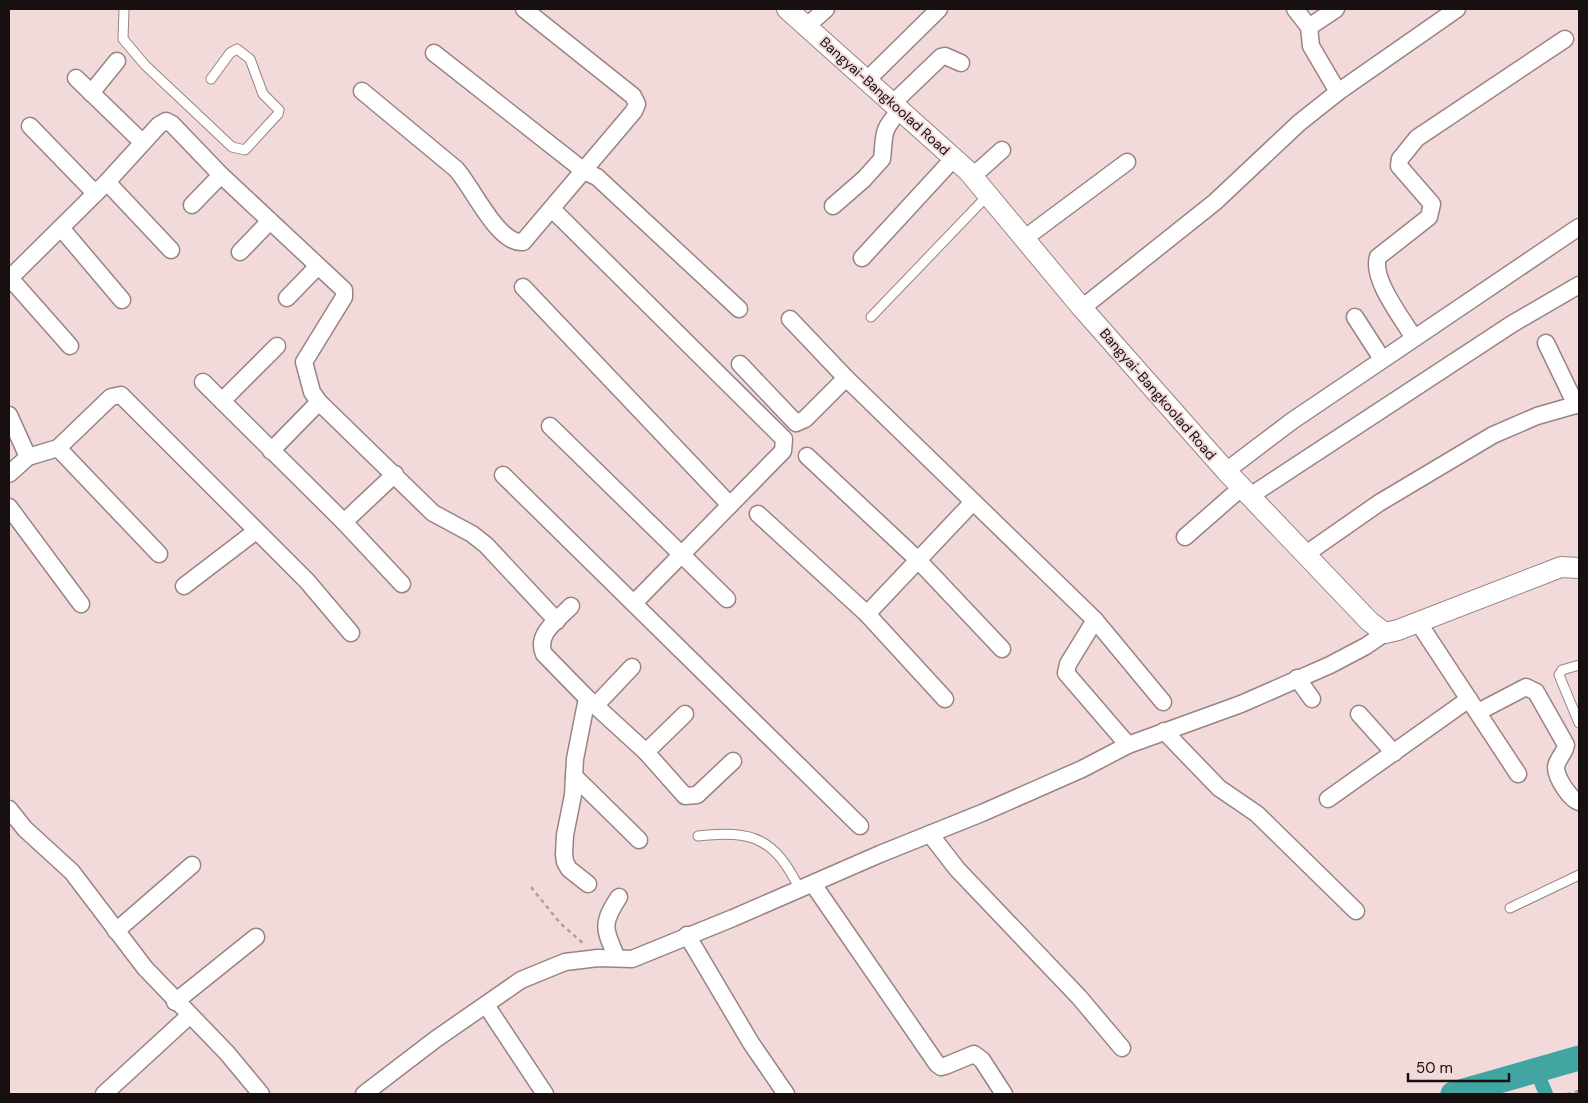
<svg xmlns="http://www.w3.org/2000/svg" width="1588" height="1103" font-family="'DM Sans',sans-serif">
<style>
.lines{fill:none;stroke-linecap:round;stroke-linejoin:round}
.canal{stroke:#41a5a2;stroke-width:14}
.river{stroke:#41a5a2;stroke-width:25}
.service-casing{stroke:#998383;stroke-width:11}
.minor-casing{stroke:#998383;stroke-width:19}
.tertiary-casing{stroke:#998383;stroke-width:22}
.path{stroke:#b09d9d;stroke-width:2.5;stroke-dasharray:4 4;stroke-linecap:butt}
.service{stroke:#fff;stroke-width:9}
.minor{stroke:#fff;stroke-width:16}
.tertiary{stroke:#fff;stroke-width:20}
.labels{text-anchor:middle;stroke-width:4;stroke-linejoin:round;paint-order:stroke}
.street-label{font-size:14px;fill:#170f10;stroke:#f2dada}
</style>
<rect width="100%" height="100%" fill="#f2dada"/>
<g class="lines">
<path class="canal" d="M1536 1070 1546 1094"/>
<path class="river" d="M1453 1094 1579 1058"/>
<g class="service-casing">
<g id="service">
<path d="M124 9 123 39 145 65 232 147 245 150 278 114 279 110 263 94 250 59 237 49 230 53 211 79"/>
<path d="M871 317 989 194"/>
<path d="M1579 665 1562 670 1559 675 1579 723"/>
<path d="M698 836C753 830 775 838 800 890"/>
<path d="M1510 908 1579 875"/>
</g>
</g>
<g class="minor-casing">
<g id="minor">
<path d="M1295 9 1309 27 1311 46 1338 92"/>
<path d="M807 26 826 9"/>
<path d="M1309 27 1336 9"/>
<path d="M434 53 584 171 597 177 739 309"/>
<path d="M76 78 142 142"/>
<path d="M867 80 939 9"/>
<path d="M362 91 456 169C472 186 498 245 523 242L634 111 637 104 633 96 524 9"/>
<path d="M91 93 117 61"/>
<path d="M893 103 941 57 945 56 961 63"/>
<path d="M30 126 94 192"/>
<path d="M973 176 1002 150"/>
<path d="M107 182 171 250"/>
<path d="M192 205 221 175"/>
<path d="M833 206 864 179 882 159C885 132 881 132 900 110"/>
<path d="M552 209 784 439 783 451 634 603"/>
<path d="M61 228 122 300"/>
<path d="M1025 238 1127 162"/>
<path d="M240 252 270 221"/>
<path d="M862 258 954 158"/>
<path d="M9 277 70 346"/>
<path d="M10 278 107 182 159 125 166 121 172 124 221 175 344 290V297L304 362 312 392 319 402 433 513 472 534 486 545 557 621"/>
<path d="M523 287 730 505"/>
<path d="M287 298 318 266"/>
<path d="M1082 308 1215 202 1299 123 1338 92 1457 9"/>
<path d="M1355 317 1382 359"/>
<path d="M790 319 846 378 1095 620 1068 664 1066 673 1128 745"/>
<path d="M1414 338C1402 318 1371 279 1378 257L1429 217 1432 204 1399 166 1400 159 1417 138 1565 39"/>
<path d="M1546 343 1576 405"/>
<path d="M740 364 796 423 805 419 846 378"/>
<path d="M203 382 344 522 402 584"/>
<path d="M222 401 277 346"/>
<path d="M9 415 28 457"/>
<path d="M550 426 727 599"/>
<path d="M58 448 159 554"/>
<path d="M271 451 319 402"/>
<path d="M807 456 918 560 1002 649"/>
<path d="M1226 471 1292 421 1579 227"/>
<path d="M9 474 28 457 58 448 111 397 121 395 307 581 351 633"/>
<path d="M503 475 860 826"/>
<path d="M1250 496 1512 324 1579 285"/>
<path d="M9 507 81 604"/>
<path d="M758 514 867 614 945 699"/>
<path d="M344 522 395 474"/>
<path d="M1185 537 1241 488"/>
<path d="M1306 554 1379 503 1493 435 1537 416 1579 404"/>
<path d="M184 586 256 531"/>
<path d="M571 606C558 620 535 634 544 654L587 698 575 759 573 795 565 835 564 854 565 862 569 869 588 884"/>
<path d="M867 614 973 502"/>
<path d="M1095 620 1163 702"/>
<path d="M1418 622 1518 774"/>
<path d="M1297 678 1312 699"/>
<path d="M587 698 646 752 685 796 697 795 733 761"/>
<path d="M596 705 632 667"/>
<path d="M1478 712 1526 687 1536 692 1566 745C1565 753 1557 759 1556 767 1556 778 1570 799 1579 802"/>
<path d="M1359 714 1394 753"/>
<path d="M1164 731 1219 788 1257 814 1356 911"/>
<path d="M646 752 685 714"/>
<path d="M574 776 639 840"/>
<path d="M1328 799 1469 699"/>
<path d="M9 809 25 829 72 872 145 968 227 1053 261 1094"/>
<path d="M930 834 957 869 1079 997 1122 1048"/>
<path d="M813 884 937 1064 941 1067 945 1066 974 1054 982 1060 1004 1094"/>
<path d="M116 931 192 865"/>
<path d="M687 935 751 1043 786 1094"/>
<path d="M617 958C604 929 601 924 619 897"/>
<path d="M175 1002 256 937"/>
<path d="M486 1005 545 1094"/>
<path d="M104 1094 189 1016"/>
<path d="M364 1094 436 1039 521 980 565 962 598 958 632 959 733 918 880 854 982 813 1082 769 1128 745 1241 704 1330 665 1366 646 1385 633"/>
</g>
</g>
<g class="tertiary-casing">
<path id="tertiary" d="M787 9 968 171 1082 308 1226 471 1370 622 1385 633 1398 630 1561 567 1579 568"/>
</g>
<g class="path">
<path d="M531 887 560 923 585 945"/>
<path d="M1567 1094 1579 1091"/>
</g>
<use href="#service" class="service"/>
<use href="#minor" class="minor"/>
<use href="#tertiary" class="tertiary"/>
</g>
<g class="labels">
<g class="street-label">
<text transform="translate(885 96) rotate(42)" y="5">Bangyai-Bangkoolad Road</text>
<text transform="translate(1158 394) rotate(49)" y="5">Bangyai-Bangkoolad Road</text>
</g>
</g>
<rect width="1588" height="1103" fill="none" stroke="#170f10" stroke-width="20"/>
<path d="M1408 1073v8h101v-8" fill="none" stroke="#170f10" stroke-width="2.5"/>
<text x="1416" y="1073" font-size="15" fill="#170f10" stroke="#f2dada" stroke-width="4" paint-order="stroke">50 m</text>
</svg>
